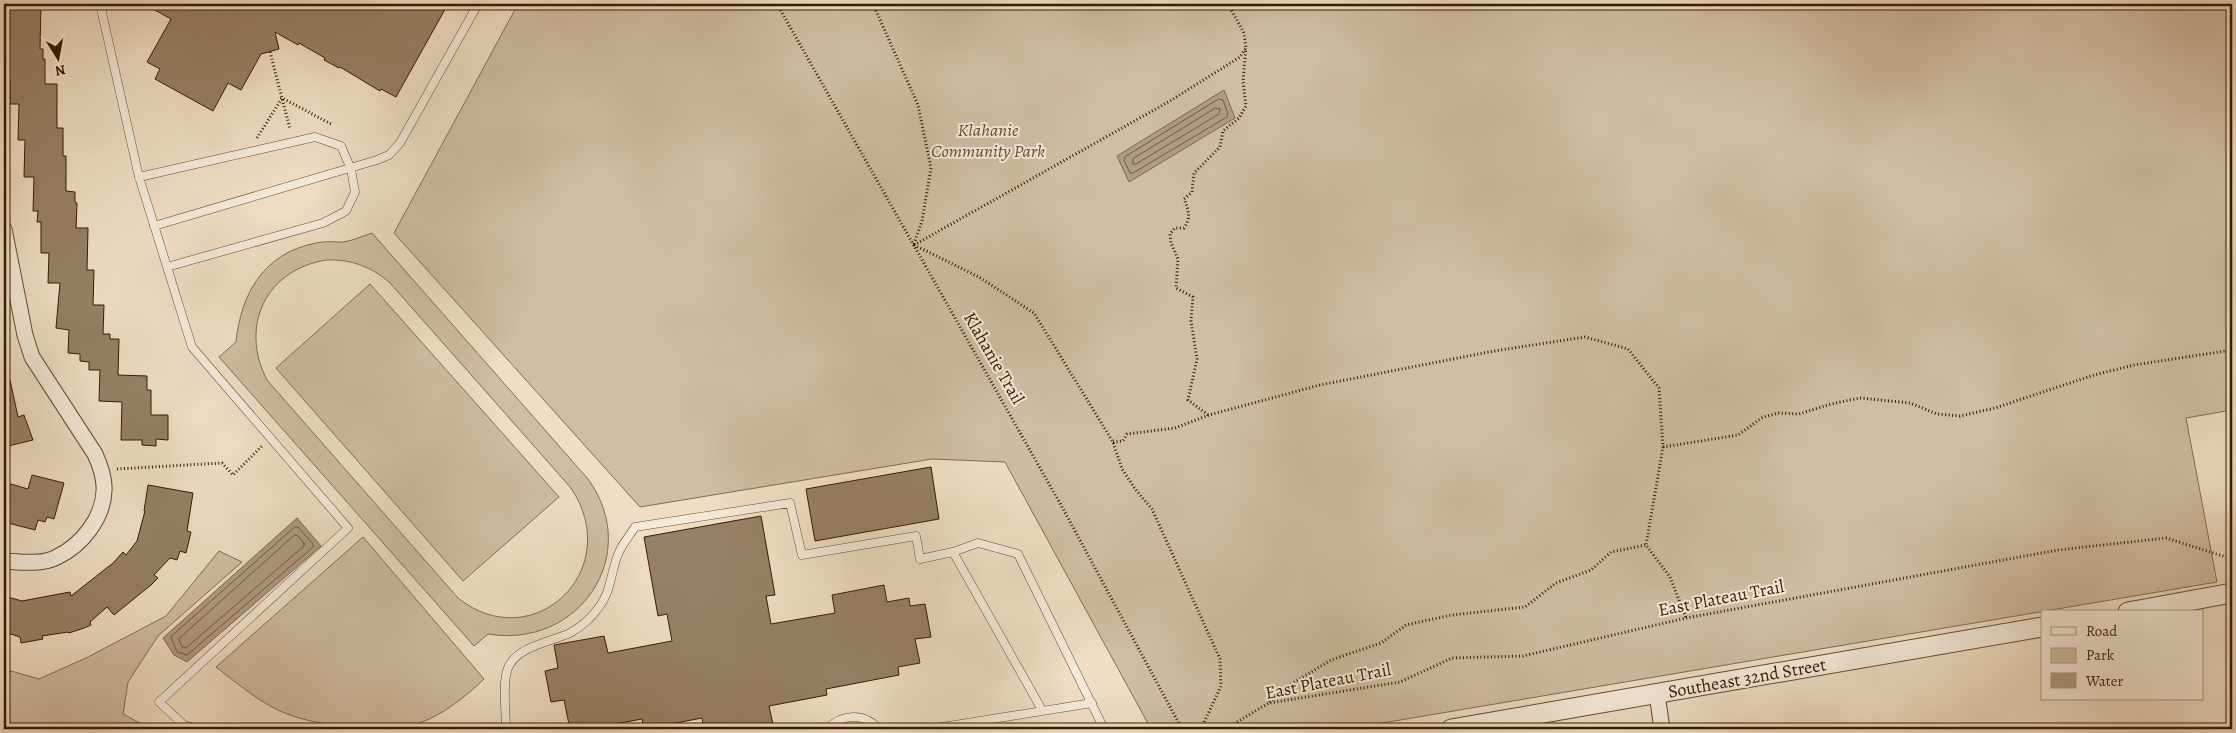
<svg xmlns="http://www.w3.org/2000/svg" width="2236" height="733" font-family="Alegreya,serif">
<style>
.green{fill:#d0bda4;stroke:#836c53;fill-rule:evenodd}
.water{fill:#b09b83;stroke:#7f674f}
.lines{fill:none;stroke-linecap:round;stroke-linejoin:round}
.shore{stroke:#735a42;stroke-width:1}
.building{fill:#968067;stroke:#361a02}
.service-casing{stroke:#644b33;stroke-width:9}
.minor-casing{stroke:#644b33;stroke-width:17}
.tertiary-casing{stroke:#644b33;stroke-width:21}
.path{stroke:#361a02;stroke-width:3;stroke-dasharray:1 2.5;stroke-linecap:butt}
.service{stroke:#f5ead9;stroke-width:8}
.minor{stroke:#f5ead9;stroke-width:15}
.tertiary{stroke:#f5ead9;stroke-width:19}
.labels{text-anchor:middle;stroke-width:4;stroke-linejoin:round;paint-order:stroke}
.park-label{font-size:18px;font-style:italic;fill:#644b33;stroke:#f5ead9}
.street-label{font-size:18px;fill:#361a02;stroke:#f5ead9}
</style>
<rect width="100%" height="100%" fill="#efdec5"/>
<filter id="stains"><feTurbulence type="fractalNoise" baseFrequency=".004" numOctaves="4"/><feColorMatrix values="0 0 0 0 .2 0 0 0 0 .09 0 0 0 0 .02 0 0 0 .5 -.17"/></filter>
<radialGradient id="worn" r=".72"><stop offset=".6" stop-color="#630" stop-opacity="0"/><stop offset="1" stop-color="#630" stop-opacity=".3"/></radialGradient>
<g class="green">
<path d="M518 4H2232V410L2186 418 2217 582 1347 729H1151L1005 462 932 459 640 507 394 233Z"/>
<path d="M372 233 588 479C643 555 579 649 488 634L474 646 219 357 236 342C241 293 264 253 316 243 325 241 334 242 343 242 352 241 363 236 372 233ZM327 260C351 259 372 267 390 283L571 488C626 570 533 658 458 598L267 380C239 326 266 269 327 260Z"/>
<path d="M370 284 559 497 463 581 276 368Z"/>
<path d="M363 537 484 679C464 698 443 715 417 724 379 733 307 727 272 707 252 696 234 681 216 667Z"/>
<path d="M219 551 242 562 158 636 128 682 123 714 151 729H4V669L39 679 86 658 166 616Z"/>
</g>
<g class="water">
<path d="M1224 90 1235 118 1129 182 1117 156Z"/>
<path d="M297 518 321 546 187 662 174 655 163 638Z"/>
</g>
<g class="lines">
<g class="shore">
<path d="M1219 99 1223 100 1228 114 1227 117 1133 173H1130L1124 160 1125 157Z"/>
<path d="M1216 108 1220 109 1219 114 1136 164H1133V159Z"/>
<path d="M295 527H298L313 544V547L187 655 177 652 171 637Z"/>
<path d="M295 535 298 536 304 543V546L186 648 182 647 179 639Z"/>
</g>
</g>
<g class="building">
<path d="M4 4H41L40 49H43V59H45V84H57V128H63V156H66V191L75 192V202L77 203 76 228H88L87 270H94L93 305H104L103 334H110V339H119L118 375 147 376V390H151V415H168V440L156 439V446L142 445V440H121L122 402 99 401 100 370H89V362L80 361V354L68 353 69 330 56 328 60 283H48L49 253H41V222H37L38 211H33L34 177H24L25 140H18L19 104H10V80H5L6 33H4Z"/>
<path d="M144 4H448L396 97 381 89 380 91 340 67 339 68 324 60 325 58 299 43 298 45 275 32 279 49 261 54 241 90 228 83 213 111 155 79 160 69 147 62 171 19Z"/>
<path d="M10 380 18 417 24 415 33 440 4 447V381Z"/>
<path d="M931 467 939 519 815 541 806 489Z"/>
<path d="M32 475 64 483 54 519 47 517 45 522 38 520 35 530 4 522V482L28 489Z"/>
<path d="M148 485 193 493 187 531 191 532 186 553 180 551 177 560 170 558 154 575 158 578 151 585 114 615 107 607 90 622 91 625 84 628 69 633 68 632 42 636 43 639 21 643 20 637 4 632V596L22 601 70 592 71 596 113 563 123 552 126 555 137 541 145 511H144Z"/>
<path d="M761 516 775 595 766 596 771 624 835 613 832 595 884 585 887 602 909 598 910 606 925 604 931 637 915 639 920 663 898 667 899 675 826 689 827 695 769 706 774 729H704L702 718 644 729 642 719 588 729H570L564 700 551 702 545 671 558 668 554 645 604 636 608 653 672 641 667 614 658 616 644 537Z"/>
</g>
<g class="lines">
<g class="service-casing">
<g id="service">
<path d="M100 4 139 177"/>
<path d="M154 226 377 160 389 155 400 143 478 4"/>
<path d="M167 267 323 223 346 211 355 192 351 169 341 146 315 137 139 177 192 347 348 528 159 702 184 725 199 729"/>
<path d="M953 552 1042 710"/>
<path d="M506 729C506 713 502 682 508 668 517 646 551 642 570 633 581 627 592 617 599 607 612 591 611 567 620 550 624 542 630 535 635 527L790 503 802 555 916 536 920 559 953 552 978 543 1018 554 1104 729"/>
<path d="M827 729C842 714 864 712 879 729"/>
<path d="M930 729 1092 703"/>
</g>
</g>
<g class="minor-casing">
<g id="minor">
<path d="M4 229 25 335 32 357 95 454C100 465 105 478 104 491 103 518 82 545 57 557 42 565 21 562 4 561"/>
<path d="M1657 694 1662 729"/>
</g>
</g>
<g class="tertiary-casing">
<g id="tertiary">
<path d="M2128 612 2232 593"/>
<path d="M1451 729 2042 627"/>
</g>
</g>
<g class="path">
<path d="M777 4 1061 505 1182 729"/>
<path d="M873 4 918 105 931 168 922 221 914 244"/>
<path d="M270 52 290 129"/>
<path d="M257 138 282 98 333 125"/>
<path d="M914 245 979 277 1034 313 1113 442 1122 469 1136 490 1152 509 1220 659 1221 686 1201 729"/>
<path d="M914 245 1170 101 1240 57 1246 48 1244 33 1228 4"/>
<path d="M1208 415 1188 400 1197 359 1191 321 1193 297 1176 288 1178 259 1171 243 1170 234 1175 228H1184C1191 217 1189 211 1184 199L1192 192 1194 173 1220 147 1223 131 1239 118 1246 106 1243 81 1246 48"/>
<path d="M1113 442 1123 441 1127 434 1175 428 1209 415 1320 385 1494 351 1585 337 1628 349 1659 388 1663 447 1646 545"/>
<path d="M1663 447 1738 435 1763 417 1779 413 1799 414 1831 404 1860 398 1910 403 1937 414 1960 416 1995 408 2094 375 2134 365 2232 350"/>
<path d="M117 469 222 463 233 475 263 445"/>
<path d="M1269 702 1290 685 1331 660 1381 643 1406 625 1452 615 1525 607 1556 583 1591 570 1611 552 1646 545 1670 577 1686 618"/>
<path d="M1225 729 1269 703 1400 682 1452 658 1523 656 1686 618 2058 550 2166 538 2232 559"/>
</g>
<use href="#service" class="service"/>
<use href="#minor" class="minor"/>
<use href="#tertiary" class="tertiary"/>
</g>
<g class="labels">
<g class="park-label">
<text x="988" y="136">Klahanie<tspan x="988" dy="21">Community Park</tspan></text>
</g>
<g class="street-label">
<text transform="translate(994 358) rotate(60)" y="6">Klahanie Trail</text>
<text transform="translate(1721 598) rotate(-11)" y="6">East Plateau Trail</text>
<text transform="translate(1747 678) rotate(-10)" y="6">Southeast 32nd Street</text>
<text transform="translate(1328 681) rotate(-11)" y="6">East Plateau Trail</text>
</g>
</g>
<rect width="2236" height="733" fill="none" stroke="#efdec5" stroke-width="20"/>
<rect x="5" y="5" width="2226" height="723" fill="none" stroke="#361a02" stroke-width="2.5"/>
<rect x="10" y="10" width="2216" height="713" fill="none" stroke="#361a02"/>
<rect x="2041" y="610" width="162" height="90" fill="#f5ead9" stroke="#a99783"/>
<rect x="2051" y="627" width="25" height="8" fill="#f5ead9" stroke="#a99783"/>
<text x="2086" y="636" font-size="15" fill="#361a02">Road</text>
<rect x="2051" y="648" width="25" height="15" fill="#d0bda4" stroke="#a99783"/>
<text x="2086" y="660" font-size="15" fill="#361a02">Park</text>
<rect x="2051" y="673" width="25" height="15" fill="#b09b83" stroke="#a99783"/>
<text x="2086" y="686" font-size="15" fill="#361a02">Water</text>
<g transform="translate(58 58) rotate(169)" stroke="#f5ead9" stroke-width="4" paint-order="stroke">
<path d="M0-4L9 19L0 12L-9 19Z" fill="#361a02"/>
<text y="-8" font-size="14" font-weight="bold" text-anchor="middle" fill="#361a02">N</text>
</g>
<rect width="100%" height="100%" filter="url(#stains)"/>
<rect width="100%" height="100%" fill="url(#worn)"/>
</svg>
